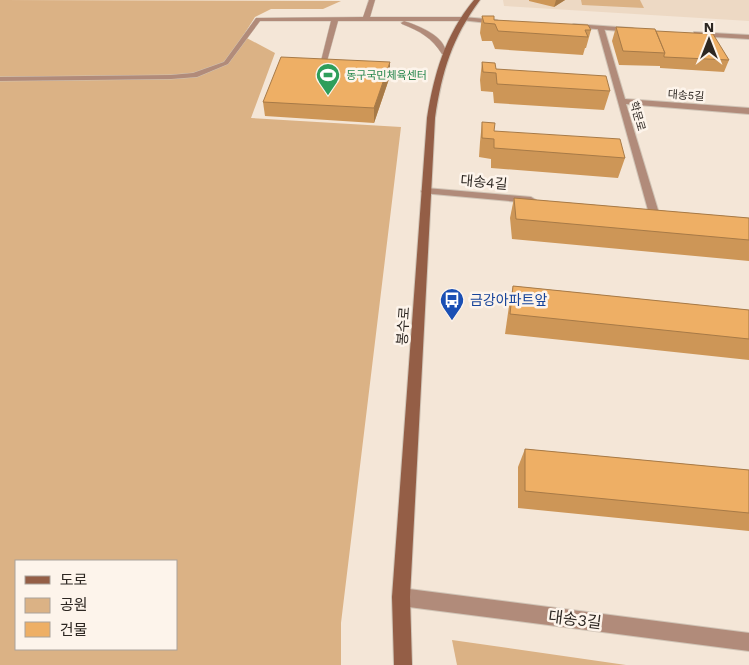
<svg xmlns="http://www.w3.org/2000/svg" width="749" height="665" font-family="'Work Sans','Noto Sans KR',sans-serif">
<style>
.built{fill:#edd9c4}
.green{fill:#dbb285;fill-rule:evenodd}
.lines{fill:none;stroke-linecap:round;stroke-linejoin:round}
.service-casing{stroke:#d0c4b6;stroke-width:1}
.minor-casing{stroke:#d0c4b6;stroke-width:2}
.tertiary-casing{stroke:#d0c4b6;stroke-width:2}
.secondary-casing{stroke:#d0c4b6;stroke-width:2}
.service{fill:#b18b7a;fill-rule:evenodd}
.minor{fill:#b18b7a;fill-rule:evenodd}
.tertiary{fill:#b18b7a;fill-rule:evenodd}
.secondary{fill:#945e46;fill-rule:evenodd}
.wall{fill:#cd9657}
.shaded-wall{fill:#a77a47}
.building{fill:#eeaf65;stroke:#a77a47}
.labels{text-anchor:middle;stroke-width:5;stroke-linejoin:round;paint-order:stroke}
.far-leisure-label{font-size:11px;fill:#27864d;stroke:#fdf4eb;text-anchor:start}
.far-street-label{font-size:11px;fill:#2d2722;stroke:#fdf4eb}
.street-label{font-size:14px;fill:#2d2722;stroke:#fdf4eb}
.transit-label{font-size:14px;fill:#164399;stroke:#fdf4eb;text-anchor:start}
.near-street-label{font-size:16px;fill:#2d2722;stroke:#fdf4eb}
</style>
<rect width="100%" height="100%" fill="#f4e6d7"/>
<path class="built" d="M503 0H749V21L504 6Z"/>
<g class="green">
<path d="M0 0 341 1 323 9H271L255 17 243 36 275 53 251 118 401 127 341 623V665H0ZM16 561H176V649H16Z"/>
<path d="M581 0H640L644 8 582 5Z"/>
<path d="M452 640 626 665H457Z"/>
</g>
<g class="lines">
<g class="service-casing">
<g id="service">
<path d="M369 0H375L370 17H463L466 19 463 21H338L327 61 324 63 321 61 331 21H260L228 64 197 77 171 79 0 81V77L171 75 193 73 224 62 256 18 363 17Z"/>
<path d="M404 21C419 26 446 36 446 54H442C432 38 420 31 402 24L401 23Z"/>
</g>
</g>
<g class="minor-casing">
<g id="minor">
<path d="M597 26 604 28 625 99 749 108V114L626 104 658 210 657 212H649L648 210Z"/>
<path d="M426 188 531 197 536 200 531 203 422 193 421 191Z"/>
<path d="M401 588 749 633V651L401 606 395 603 392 597 395 591Z"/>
</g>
</g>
<g class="tertiary-casing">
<g id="tertiary">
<path d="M463 17 497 20 500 22 497 24 461 20V18Z"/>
<path d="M574 24 632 28 636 30 632 32 572 27V25Z"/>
<path d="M694 32 749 35V39L697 36H694Z"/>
</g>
</g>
<g class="secondary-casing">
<path id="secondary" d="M474 0H480C452 38 442 71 435 118L410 597 412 665H394L392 597 427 118C434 74 445 35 474 0Z"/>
</g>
<use href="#service" class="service"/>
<use href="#minor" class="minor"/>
<use href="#tertiary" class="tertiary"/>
<use href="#secondary" class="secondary"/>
</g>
<g class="wall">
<path d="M529 0H565L554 7 529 1Z"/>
<path d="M482 16 494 20 591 30 586 48H585L583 55 495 49 492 41H482L480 33Z"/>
<path d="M616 27 656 31 729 60 724 72 660 68V66L619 65 612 41Z"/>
<path d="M482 62 496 69 610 91 604 110 494 103 493 92 481 91 480 80Z"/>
<path d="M390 76 374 123 265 116 263 102Z"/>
<path d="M482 122 494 131 625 158 618 178 491 168V159L479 157 480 142Z"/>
<path d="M514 198 749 218V261L512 239 510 218Z"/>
<path d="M513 286 749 310V360L505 334 509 306Z"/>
<path d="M525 449 749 470V531L518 508V467Z"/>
</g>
<g class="shaded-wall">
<path d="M556 0H565L554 7Z"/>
<path d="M390 62V76L374 123V108Z"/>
</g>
<g class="building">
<path d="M482 16H494V20L588 25 591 30H585L588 37 498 31 495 24 484 23Z"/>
<path d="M616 27 655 29 665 53 623 51Z"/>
<path d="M656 31 713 34 729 60 664 57V55L665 53Z"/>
<path d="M281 57 390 62 374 108 263 102Z"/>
<path d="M482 62 495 63 496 69 606 76 610 91 497 84 496 73 483 72Z"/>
<path d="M482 122 495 123 494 131 620 139 625 158 494 148V139L482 138Z"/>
<path d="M514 198 749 218V240L516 219Z"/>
<path d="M513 286 749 310V339L510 314Z"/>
<path d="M525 449 749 470V513L525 491Z"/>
</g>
<defs>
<g id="stadium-pin" transform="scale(1.25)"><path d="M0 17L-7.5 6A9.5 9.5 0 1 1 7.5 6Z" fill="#2e9e5b" stroke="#fdf4eb"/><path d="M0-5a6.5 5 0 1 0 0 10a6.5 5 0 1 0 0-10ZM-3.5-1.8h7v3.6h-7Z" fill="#fff"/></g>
<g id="bus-pin" transform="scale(1.25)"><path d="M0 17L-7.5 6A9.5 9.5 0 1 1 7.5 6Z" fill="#1a4fb4" stroke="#fdf4eb"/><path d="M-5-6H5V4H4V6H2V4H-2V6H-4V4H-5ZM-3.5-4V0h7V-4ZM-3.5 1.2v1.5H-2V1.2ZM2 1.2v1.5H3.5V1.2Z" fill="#fff"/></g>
</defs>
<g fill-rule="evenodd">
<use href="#stadium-pin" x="328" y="75"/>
<use href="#bus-pin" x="452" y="300"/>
</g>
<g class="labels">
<g class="far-leisure-label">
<text x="346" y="79">동구국민체육센터</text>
</g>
<g class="far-street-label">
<text transform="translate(686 95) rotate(4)" y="4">대송5길</text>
<text transform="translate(638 116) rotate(74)" y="4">학문로</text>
</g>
<g class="street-label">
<text transform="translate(484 182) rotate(5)" y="5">대송4길</text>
<text transform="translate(403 326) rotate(-86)" y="5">봉수로</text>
</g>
<g class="transit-label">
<text x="470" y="305">금강아파트앞</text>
</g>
<g class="near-street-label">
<text transform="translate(575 619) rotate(7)" y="6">대송3길</text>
</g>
</g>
<rect x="15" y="560" width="162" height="90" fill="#fdf4eb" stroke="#aaa29b"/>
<rect x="25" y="576" width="25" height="8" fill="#945e46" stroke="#aaa29b"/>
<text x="60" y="585" font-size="15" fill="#2d2722">도로</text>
<rect x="25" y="598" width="25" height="15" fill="#dbb285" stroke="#aaa29b"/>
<text x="60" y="610" font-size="15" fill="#2d2722">공원</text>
<rect x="25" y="622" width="25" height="15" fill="#eeaf65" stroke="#aaa29b"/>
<text x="60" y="635" font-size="15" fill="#2d2722">건물</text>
<g transform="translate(709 40)" stroke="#fdf4eb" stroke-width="4" paint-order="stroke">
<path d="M0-4L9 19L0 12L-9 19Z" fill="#2d2722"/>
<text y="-8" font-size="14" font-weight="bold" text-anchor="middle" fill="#2d2722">N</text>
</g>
</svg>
